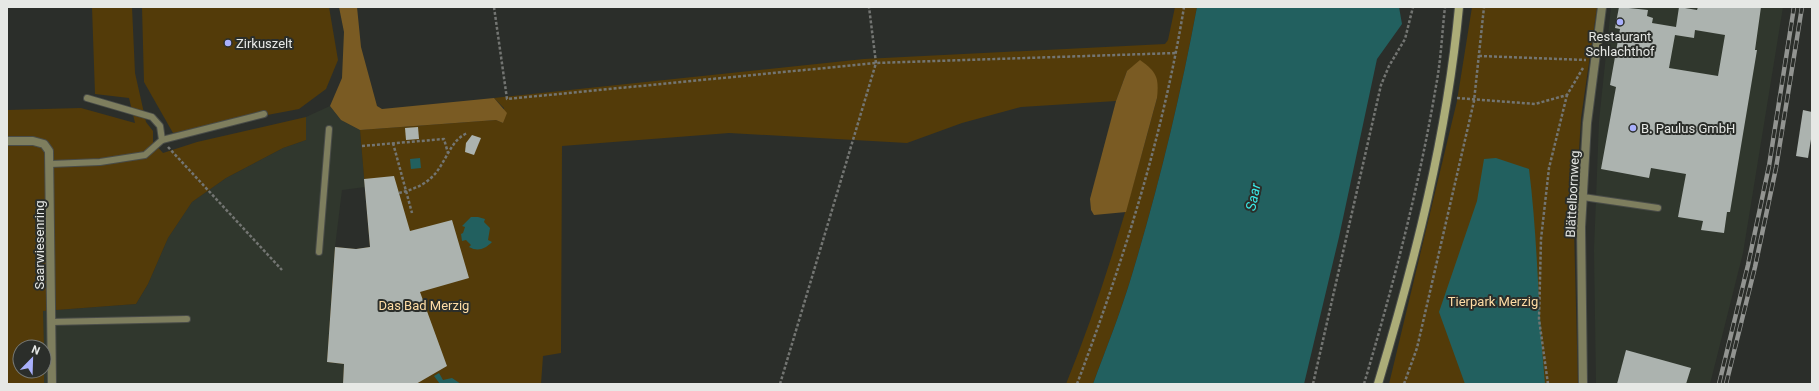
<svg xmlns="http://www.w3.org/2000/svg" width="1819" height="391" font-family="Roboto,sans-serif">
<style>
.built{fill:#30372d}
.green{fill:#533b09}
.forest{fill:#7a5b23}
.water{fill:#22605f}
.building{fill:#acb3af;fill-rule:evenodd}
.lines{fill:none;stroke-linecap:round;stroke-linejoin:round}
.lane-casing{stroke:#494c48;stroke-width:8}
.street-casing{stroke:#494c48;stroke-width:10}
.secondary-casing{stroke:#494c48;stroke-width:10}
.path{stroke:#737572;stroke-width:2.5;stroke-dasharray:3 2;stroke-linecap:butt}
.lane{stroke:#7e7e5e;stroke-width:6}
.street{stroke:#7e7e5e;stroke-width:8}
.secondary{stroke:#acad78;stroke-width:8}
.rail-casing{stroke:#929491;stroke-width:4.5}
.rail{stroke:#2b2e2a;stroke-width:3;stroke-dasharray:9;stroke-linecap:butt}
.poi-dot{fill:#a9b0fc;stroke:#2b2e2a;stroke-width:1.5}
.labels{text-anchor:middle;stroke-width:4;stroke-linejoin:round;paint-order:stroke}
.poi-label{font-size:13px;fill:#e6e8e5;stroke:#2b2e2a;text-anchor:start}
.street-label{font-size:13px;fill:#e6e8e5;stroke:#2b2e2a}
.park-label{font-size:13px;fill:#ffdda5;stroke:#2b2e2a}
.water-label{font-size:14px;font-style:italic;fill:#3ae8e6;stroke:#2b2e2a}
</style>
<rect width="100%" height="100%" fill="#2b2e2a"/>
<g class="built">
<path d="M1611 7H1783L1743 253 1710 384H1596L1594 250 1599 121Z"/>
<path d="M330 106 341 120 360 130 365 187 342 190 335 247 327 362 344 364 343 384H44L43 311 136 304 148 284 168 238 192 202 226 178 283 148 306 140V117Z"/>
</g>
<g class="green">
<path d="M92 7H132L135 73 146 122 153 131V142L163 153 197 142 306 117V140L283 148 226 178 192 202 168 238 148 284 136 304 43 311 44 347H20V371H44V358V384H7V110L81 108 135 123 129 98 95 94Z"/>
<path d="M142 7H329L338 60 326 89 299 109 173 133 144 82Z"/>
<path d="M1175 7H1197C1180 99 1158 189 1131 278 1120 314 1106 349 1093 384H1066C1104 291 1131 195 1157 98L1127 71 1116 101 1021 107 962 123 907 143 729 133 562 146 561 353 543 356 541 384H343L344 364 327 362 335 247 356 249 370 247 360 130 496 120 503 123 504 108 494 98 864 59 1165 44 1168 40Z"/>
<path d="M1472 7H1597L1581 118 1574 230 1578 384H1389L1457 101Z"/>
</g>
<g class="forest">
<path d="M339 7H357L361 47 377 106 382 109 494 98 507 113 503 123 496 120 360 130 341 120 330 106 342 78 344 32Z"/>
<path d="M1140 60C1157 72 1159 78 1157 98L1126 212 1094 215 1091 210 1090 199 1116 101 1127 71Z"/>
</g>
<g class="water">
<path d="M1197 7H1399L1402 24 1377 59 1339 237 1304 384H1093C1106 349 1120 314 1131 278 1158 189 1180 99 1197 7Z"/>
<path d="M420 158 421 168 411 169 410 159Z"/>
<path d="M1496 158 1529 169C1538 240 1538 312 1545 384H1465L1439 312 1477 201 1484 159Z"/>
<path d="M471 217H478L485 219 484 222 490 228 488 240 492 242C485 249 478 252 469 247L471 245 466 240 462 241 461 234 463 233 465 227 462 226Z"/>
<path d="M439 373 443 380 452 378 461 384H440L434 376Z"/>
</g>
<g class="building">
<path d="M1619 7 1648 10 1647 16 1653 18 1652 23 1676 27 1679 7 1697 10 1698 7H1761L1755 50H1757L1730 212H1727L1724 233 1701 230 1703 221 1678 217 1686 174 1651 168 1649 178 1601 169 1616 87 1610 85 1620 29 1615 28ZM1695 30 1725 35 1718 76 1669 68 1675 35 1694 38Z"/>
<path d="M1803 110 1812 112V133L1808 158 1796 156Z"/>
<path d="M418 127 419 139 406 140 405 128Z"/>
<path d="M472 135 481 138 474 155 465 152 466 143Z"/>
<path d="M394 176 410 231 452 220 469 278 420 292 447 366 416 384H343L344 364 327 362 335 247 356 249 370 247 364 179Z"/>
<path d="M1626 350 1691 368 1686 384H1617Z"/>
</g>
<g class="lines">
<g class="lane-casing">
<g id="lane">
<path d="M162 140 264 114"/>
<path d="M50 164 100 162 145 155 162 140 160 126 152 117 87 98"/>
<path d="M1583 197 1658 208"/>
<path d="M319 252 329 129"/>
<path d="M51 322 187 319"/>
</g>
</g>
<g class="street-casing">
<g id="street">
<path d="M7 141H33L44 144 49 151 52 384"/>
<path d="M1583 384 1581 227 1587 123 1602 7"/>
</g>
</g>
<g class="secondary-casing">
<path id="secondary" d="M1378 384C1415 260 1447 136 1459 7"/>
</g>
<g class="path">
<path d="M494 7 507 99 876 63 1176 53"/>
<path d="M1479 56 1586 60"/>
<path d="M1457 98 1535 104 1567 95 1583 68"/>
<path d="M393 143 412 213"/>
<path d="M362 146 444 139 448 153"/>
<path d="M168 147 282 270"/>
<path d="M399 193C411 190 423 186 432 177 446 164 450 139 468 133"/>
<path d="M780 384 876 63 869 7"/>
<path d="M1077 384C1123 262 1163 136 1184 7"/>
<path d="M1313 384 1381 85 1389 66 1405 39 1413 7"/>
<path d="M1364 384C1393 286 1419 187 1436 86 1441 60 1442 33 1445 7"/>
<path d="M1404 384 1417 348 1474 101 1484 7"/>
<path d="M1548 384 1539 319 1541 239 1549 168 1567 95"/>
</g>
<use href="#lane" class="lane"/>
<use href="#street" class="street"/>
<use href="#secondary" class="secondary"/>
<g class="rail-casing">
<g id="rail">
<path d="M1719 384 1748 265 1769 166 1794 7"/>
<path d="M1726 384 1755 267 1776 168 1802 7"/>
</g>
</g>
<use href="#rail" class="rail"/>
</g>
<g class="poi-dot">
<circle cx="1620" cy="22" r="4"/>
<circle cx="228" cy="43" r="4"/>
<circle cx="1633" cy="128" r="4"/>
</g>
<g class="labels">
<g class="poi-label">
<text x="1620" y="41" text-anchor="middle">Restaurant<tspan x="1620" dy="15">Schlachthof</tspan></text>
<text x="236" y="48">Zirkuszelt</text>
<text x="1641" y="133">B. Paulus GmbH</text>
</g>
<g class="street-label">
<text transform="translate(1572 194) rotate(-87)" y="5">Blättelbornweg</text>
<text transform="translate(39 245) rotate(-90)" y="5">Saarwiesenring</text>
</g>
<g class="park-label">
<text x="1493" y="306">Tierpark Merzig</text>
<text x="424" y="310">Das Bad Merzig</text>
</g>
<g class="water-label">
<text transform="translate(1253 197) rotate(-78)" y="5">Saar</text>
</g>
</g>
<rect width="1819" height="391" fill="none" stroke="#e6e8e5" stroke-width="16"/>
<g transform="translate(32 359) rotate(23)"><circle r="19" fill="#2b2e2a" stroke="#767875"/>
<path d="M0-3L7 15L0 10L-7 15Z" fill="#a9b0fc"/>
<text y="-6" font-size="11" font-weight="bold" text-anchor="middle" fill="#e6e8e5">N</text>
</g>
</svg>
